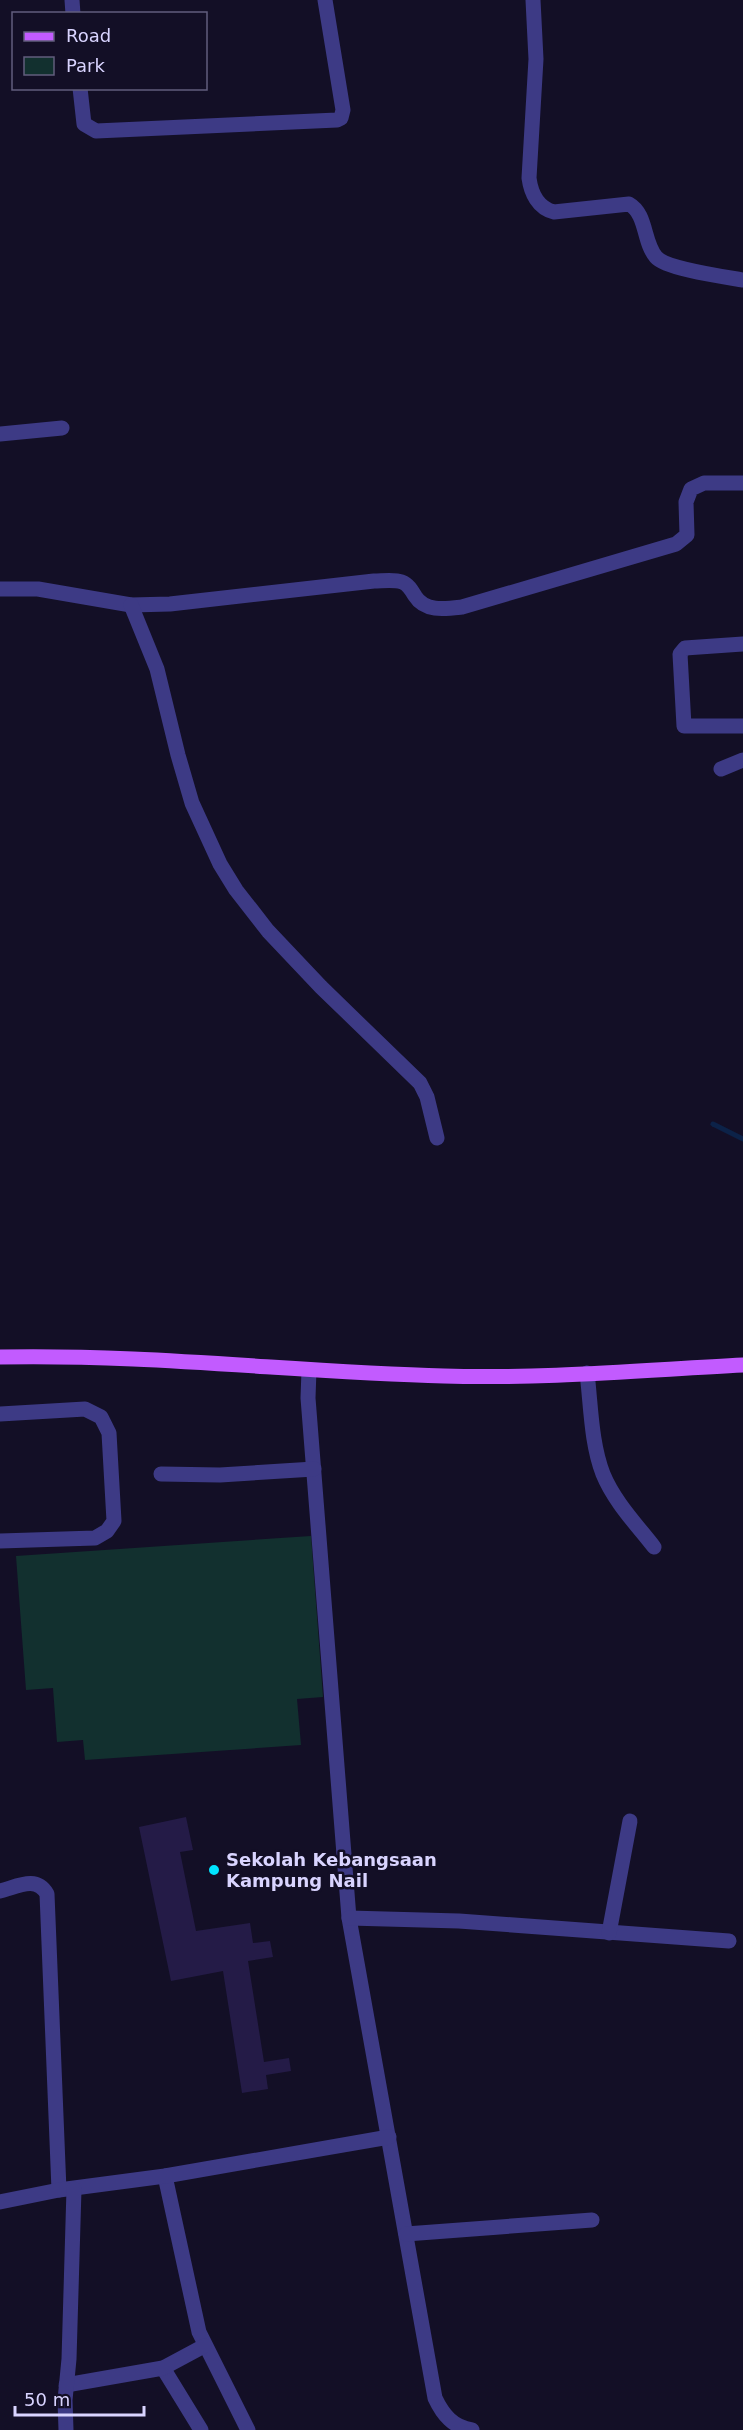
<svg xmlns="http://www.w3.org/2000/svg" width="743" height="2430" font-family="'DejaVu Sans',sans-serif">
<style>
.green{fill:#12302f}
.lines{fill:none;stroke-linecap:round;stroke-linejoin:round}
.stream{stroke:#0c2248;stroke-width:5}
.building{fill:#241b47}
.minor{stroke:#3d3a85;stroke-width:15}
.major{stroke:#c25bff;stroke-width:15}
.poi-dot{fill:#00e5ff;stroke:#130f26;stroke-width:2}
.labels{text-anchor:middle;stroke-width:5;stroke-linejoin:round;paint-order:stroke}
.poi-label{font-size:18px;font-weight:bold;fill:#d9d4ff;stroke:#130f26;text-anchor:start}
</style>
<rect width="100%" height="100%" fill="#130f26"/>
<path class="green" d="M311 1536 323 1697 297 1699 301 1745 85 1760 83 1740 57 1742 53 1688 26 1690 16 1556Z"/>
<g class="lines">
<path class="stream" d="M713 1124 743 1139"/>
</g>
<path class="building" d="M186 1817 193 1850 180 1852 196 1931 250 1923 253 1943 270 1941 273 1957 248 1961 264 2062 289 2058 291 2071 266 2075 268 2089 242 2093 223 1971 171 1981 139 1827Z"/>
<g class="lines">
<g class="minor">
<path d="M72 0 73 14"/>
<path d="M533 0 536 59 529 178C531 193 538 208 554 212L629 204C647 214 643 242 656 257 666 269 726 277 743 280"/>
<path d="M80 88 84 124 96 131 337 120 341 118 343 110 325 0"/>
<path d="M0 434 62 428"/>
<path d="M0 589H38L131 605 170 604 374 581C382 581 394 579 402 582 408 584 412 591 415 596 425 612 445 609 462 607L676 544 687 535 686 502 691 489 704 483H743"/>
<path d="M131 605 157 669 178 755 192 803 220 864 236 890 268 931 321 987 420 1083 427 1097 437 1138"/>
<path d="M743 644 685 648 680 654 684 726H743"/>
<path d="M721 769 743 760"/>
<path d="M309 1370 308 1398 349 1918 435 2398C443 2415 453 2427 472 2430"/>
<path d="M587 1373C591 1406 591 1443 603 1474 614 1501 636 1524 654 1547"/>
<path d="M0 1414 85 1409 101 1417 109 1433 114 1521 107 1531 95 1538 0 1541"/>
<path d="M161 1474 220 1475 314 1469"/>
<path d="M0 1891C17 1887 36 1875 47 1894L59 2190"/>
<path d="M349 1918 459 1921 729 1941"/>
<path d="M609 1933 630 1821"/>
<path d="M165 2176 199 2332 248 2430"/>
<path d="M0 2202 59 2190 165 2176 389 2137"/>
<path d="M406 2234 592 2220"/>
<path d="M163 2368 201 2430"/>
<path d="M66 2385 163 2368 204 2346"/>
<path d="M66 2430 65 2400 69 2359 74 2189"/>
</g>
<path class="major" d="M0 1357C148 1354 296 1372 444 1376 543 1379 644 1370 743 1365"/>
</g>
<circle class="poi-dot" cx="214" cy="1870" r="6"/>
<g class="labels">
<g class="poi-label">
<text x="226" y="1866">Sekolah Kebangsaan<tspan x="226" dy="21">Kampung Nail</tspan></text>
</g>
</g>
<rect x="12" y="12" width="195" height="78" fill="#130f26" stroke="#625e7d" stroke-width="1.5"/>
<rect x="24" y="32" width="30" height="9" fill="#c25bff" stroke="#625e7d" stroke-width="1.5"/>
<text x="66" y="42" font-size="18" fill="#d9d4ff">Road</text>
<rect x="24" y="57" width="30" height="18" fill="#12302f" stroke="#625e7d" stroke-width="1.5"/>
<text x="66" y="72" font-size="18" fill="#d9d4ff">Park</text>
<path d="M15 2406v9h129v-9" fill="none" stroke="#d9d4ff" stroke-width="3"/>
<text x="24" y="2406" font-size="18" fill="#d9d4ff" stroke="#130f26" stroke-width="4.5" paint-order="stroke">50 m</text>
</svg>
